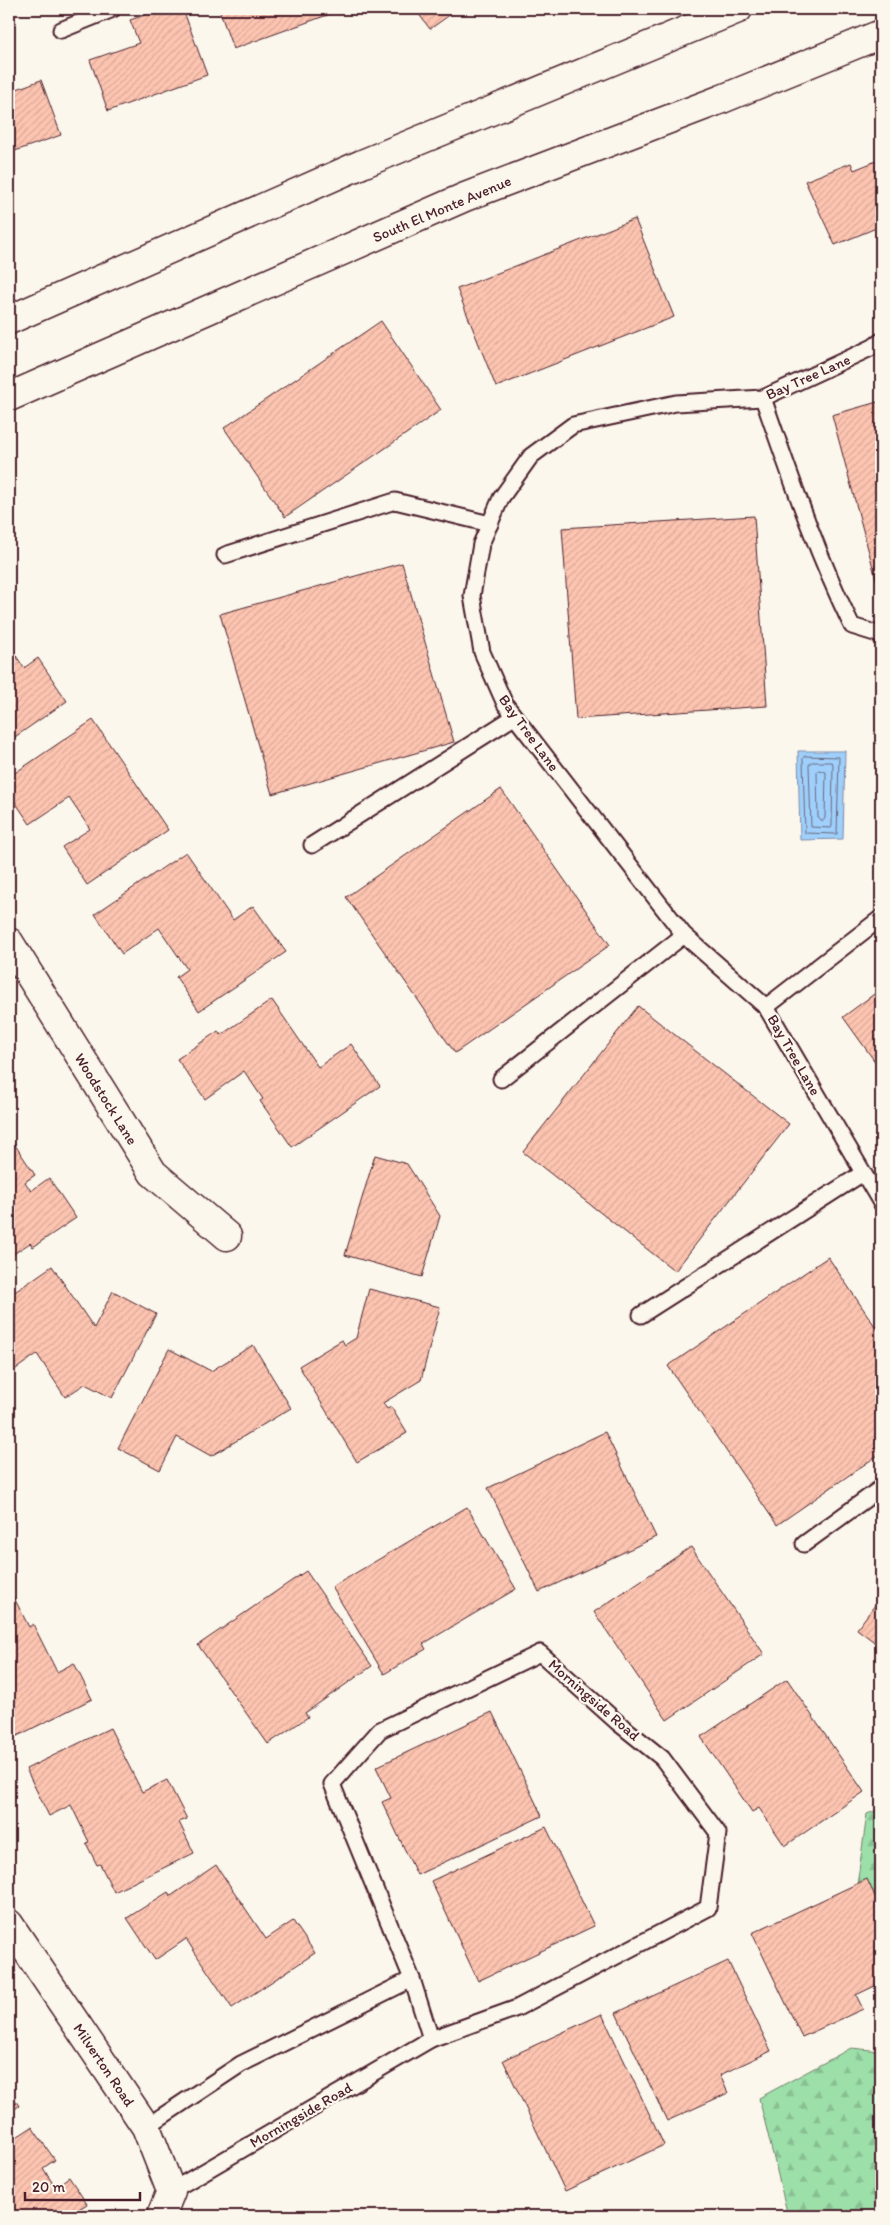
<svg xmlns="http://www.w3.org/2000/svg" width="890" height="2225" font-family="Itim,sans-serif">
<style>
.forest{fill:url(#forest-firs);stroke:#737f6a}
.water{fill:#9fd0fb;stroke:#7d89a8}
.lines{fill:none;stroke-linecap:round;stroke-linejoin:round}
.shore{stroke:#6c667e;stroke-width:1}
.building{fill:url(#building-hatch);stroke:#4a1f2b}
.lane-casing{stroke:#4a1f2b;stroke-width:19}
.street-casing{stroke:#4a1f2b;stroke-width:31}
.secondary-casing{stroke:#4a1f2b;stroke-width:31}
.lane{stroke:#fbf7ec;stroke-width:15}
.street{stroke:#fbf7ec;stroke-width:28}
.secondary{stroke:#fbf7ec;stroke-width:28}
.labels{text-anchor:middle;stroke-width:4.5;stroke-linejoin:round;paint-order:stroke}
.street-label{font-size:15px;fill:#4a1f2b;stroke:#fbf7ec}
</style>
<defs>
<pattern id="forest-firs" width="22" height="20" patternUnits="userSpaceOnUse" patternTransform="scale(1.25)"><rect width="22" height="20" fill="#9cdfa9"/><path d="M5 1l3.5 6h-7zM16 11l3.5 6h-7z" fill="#88bf92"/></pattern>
<pattern id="building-hatch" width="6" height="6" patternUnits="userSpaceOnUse" patternTransform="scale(1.25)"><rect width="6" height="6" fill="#fdc5b1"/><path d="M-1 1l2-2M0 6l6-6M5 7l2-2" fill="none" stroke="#daa998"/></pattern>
</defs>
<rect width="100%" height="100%" fill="#fbf7ec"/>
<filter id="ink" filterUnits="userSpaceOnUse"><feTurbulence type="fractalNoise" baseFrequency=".02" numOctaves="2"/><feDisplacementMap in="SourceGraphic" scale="10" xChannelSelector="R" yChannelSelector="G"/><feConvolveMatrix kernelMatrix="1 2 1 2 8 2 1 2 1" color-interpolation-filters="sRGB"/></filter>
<g filter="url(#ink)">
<g class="forest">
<path d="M881 1809V1945L857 1885 867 1814Z"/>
<path d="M851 2048 881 2051V2216H788L759 2098Z"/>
</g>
<path class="water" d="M798 751H845L843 839 800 840Z"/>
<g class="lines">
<g class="shore">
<path d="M805 756 839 757 837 834 805 833 803 759Z"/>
<path d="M812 762H831L833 764 832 826 831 828 811 827 809 765Z"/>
<path d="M819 770 826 772 825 818 823 821 818 818 817 772Z"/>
</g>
</g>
<g class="building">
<path d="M162 9H183L207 75 108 111 90 60 139 43 130 20Z"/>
<path d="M219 9H344L233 49Z"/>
<path d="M415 9H458L430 29Z"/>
<path d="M41 80 61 135 15 151V149L9 151V92Z"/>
<path d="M881 159V226L835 245 805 181 851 163 854 170Z"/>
<path d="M635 219 674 317 496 387 457 289Z"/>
<path d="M381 321 441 410 285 517 224 428Z"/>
<path d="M881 401V597L832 415Z"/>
<path d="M754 516 767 706 576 719 562 528Z"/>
<path d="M402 563 454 742 272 794 220 614Z"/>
<path d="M9 645 24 668 38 658 67 701 9 741Z"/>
<path d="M93 720 168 830 87 885 62 847 90 829 69 798 30 824 9 793V777Z"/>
<path d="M501 789 610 945 455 1053 346 897Z"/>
<path d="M186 852 233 920 253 906 286 952 199 1011 176 977 187 969 159 928 122 954 95 914Z"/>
<path d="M881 989V1070L843 1017Z"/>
<path d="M272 1000 318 1067 351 1044 380 1086 292 1147 260 1101 263 1099 244 1071 205 1099 177 1059 218 1031 221 1035Z"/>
<path d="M638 1006 789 1124 675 1271 523 1152Z"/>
<path d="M9 1136 35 1175 25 1182 31 1191 49 1178 76 1218 33 1247 30 1243 9 1257Z"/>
<path d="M375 1155 407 1164 440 1216 422 1277 345 1255Z"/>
<path d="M828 1257 881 1335V1453L777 1525 668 1366Z"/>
<path d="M52 1266 94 1328 113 1291 156 1314 112 1398 85 1384 65 1397 37 1354 13 1371 9 1365V1296Z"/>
<path d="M369 1289 440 1307 421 1380 383 1403 387 1409 391 1407 407 1433 357 1462 299 1366 342 1340 345 1345 356 1338Z"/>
<path d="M253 1345 291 1408 211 1456 177 1437 160 1470 118 1448 169 1349 211 1371Z"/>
<path d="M605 1432 656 1537 539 1592 488 1488Z"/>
<path d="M467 1507 516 1589 423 1644 426 1649 384 1674 332 1587Z"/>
<path d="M691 1547 764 1654 667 1720 594 1612Z"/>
<path d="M306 1571 372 1666 305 1713 308 1717 268 1744 198 1645Z"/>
<path d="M13 1596 29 1627 33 1624 57 1672 74 1663 92 1699 9 1740V1598Z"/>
<path d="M881 1597V1647L857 1629Z"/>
<path d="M787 1679 864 1792 785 1846 759 1808 752 1812 701 1737Z"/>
<path d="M492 1712 542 1816 417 1875 382 1802 391 1798 376 1767Z"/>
<path d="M110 1728 142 1792 167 1780 187 1819 179 1822 194 1853 114 1892 100 1864 97 1865 86 1843 89 1842 71 1805 49 1816 26 1769Z"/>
<path d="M546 1827 594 1926 478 1981 431 1881Z"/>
<path d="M216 1865 266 1939 293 1921 315 1953 232 2008 186 1939 155 1960 127 1918 168 1892 171 1896Z"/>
<path d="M867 1879 881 1909V1983L856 1995 863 2009 802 2037 752 1933Z"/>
<path d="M728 1961 771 2051 720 2075 728 2093 667 2121 616 2013Z"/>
<path d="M602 2014 664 2145 565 2191 503 2060Z"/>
<path d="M9 2090 19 2106 9 2113Z"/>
<path d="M32 2127 55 2160 43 2168 55 2187 69 2177 87 2204 76 2211 74 2214 76 2216H9V2142Z"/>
</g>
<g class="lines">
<g class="lane-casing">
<g id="lane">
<path d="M61 30 113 9"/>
<path d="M881 341 873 347 763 398 676 403 573 425 531 456 501 498 481 544 472 596 482 652 505 704 684 935 766 1007 881 1203"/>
<path d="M763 398C790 475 816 552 852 626L881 635"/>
<path d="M225 555 395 501 490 524"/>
<path d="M312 845 514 717"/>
<path d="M766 1007 881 918"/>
<path d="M501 1079 684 935"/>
<path d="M641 1315 863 1173"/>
<path d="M804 1544 881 1488"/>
<path d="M540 1653 617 1722 662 1758 718 1833 708 1908 517 2008 431 2039 412 1979 332 1784 380 1730Z"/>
<path d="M146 2127 241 2064 412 1979"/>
<path d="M171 2191 431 2039"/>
</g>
</g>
<g class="street-casing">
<g id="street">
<path d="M9 942 153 1173 227 1236"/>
<path d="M9 1924 146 2127 171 2191 161 2216"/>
</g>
</g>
<g class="secondary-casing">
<g id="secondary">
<path d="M9 320 362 164 738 9"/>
<path d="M9 397 465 197 722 99 881 34"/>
</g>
</g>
<use href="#lane" class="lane"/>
<use href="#street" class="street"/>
<use href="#secondary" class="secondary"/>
</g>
</g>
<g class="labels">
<g class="street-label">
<text transform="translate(442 209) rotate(-23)" y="5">South El Monte Avenue</text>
<text transform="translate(808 377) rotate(-24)" y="5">Bay Tree Lane</text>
<text transform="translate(529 733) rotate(54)" y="5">Bay Tree Lane</text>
<text transform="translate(794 1055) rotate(60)" y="5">Bay Tree Lane</text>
<text transform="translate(106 1099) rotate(58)" y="5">Woodstock Lane</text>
<text transform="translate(594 1700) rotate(41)" y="5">Morningside Road</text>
<text transform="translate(104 2065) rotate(56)" y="5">Milverton Road</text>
<text transform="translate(301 2115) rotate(-30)" y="5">Morningside Road</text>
</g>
</g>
<rect width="890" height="2225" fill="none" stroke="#fbf7ec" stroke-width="30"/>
<rect x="15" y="15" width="860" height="2195" fill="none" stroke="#4a1f2b" stroke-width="2" filter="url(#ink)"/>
<path d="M25 2192v8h115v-8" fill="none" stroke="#4a1f2b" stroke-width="2.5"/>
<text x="32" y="2192" font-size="15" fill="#4a1f2b" stroke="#fbf7ec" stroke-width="4" paint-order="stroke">20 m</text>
</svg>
